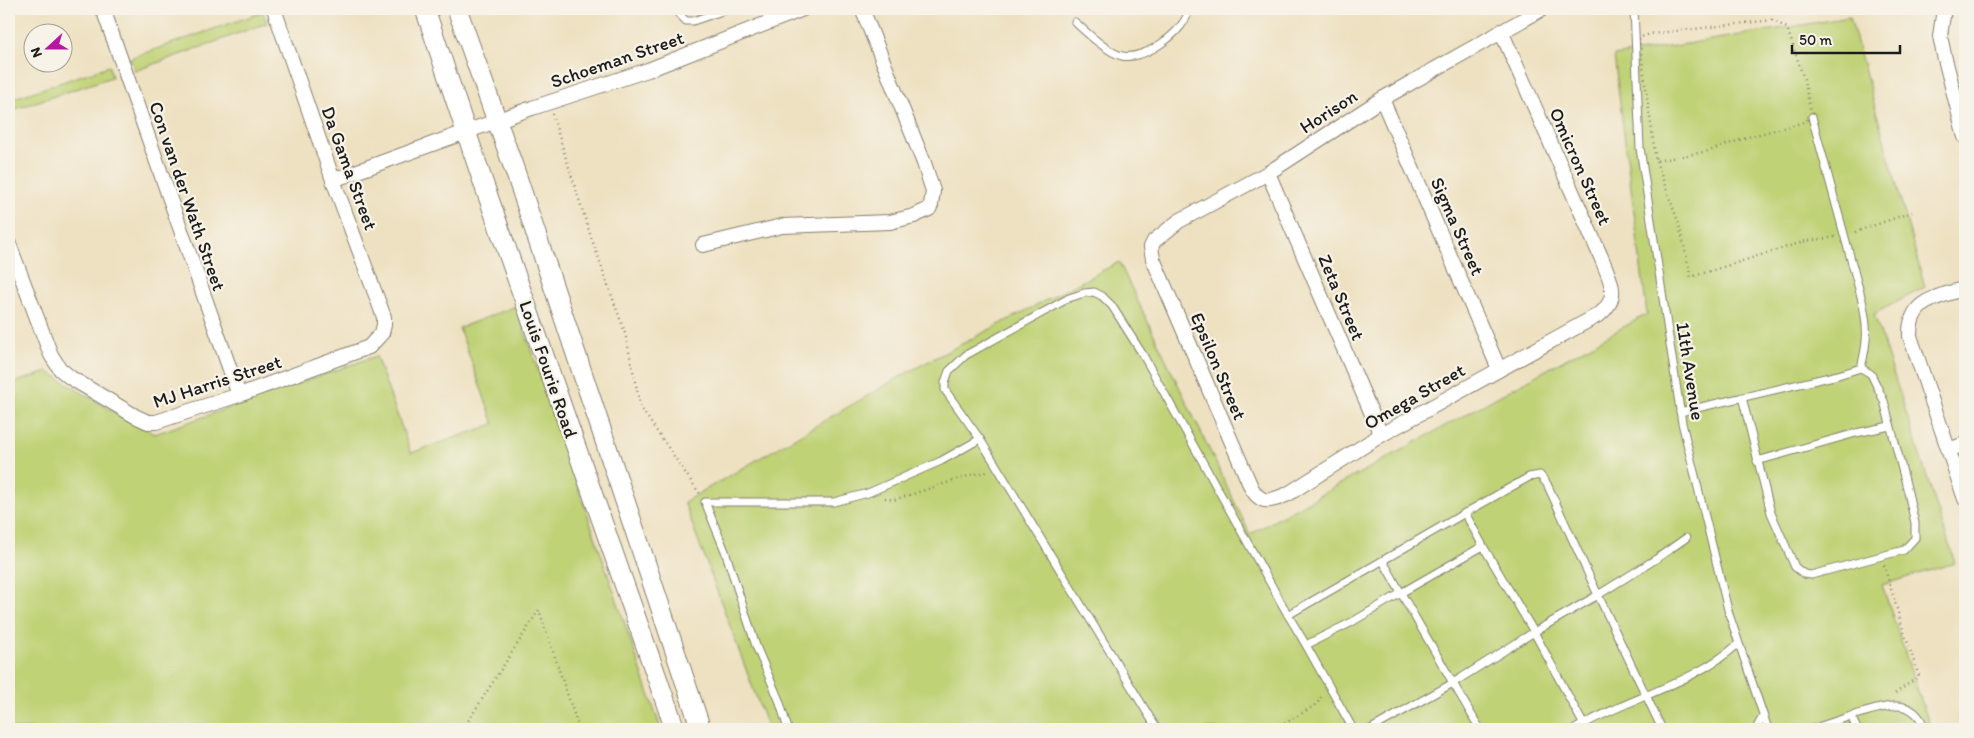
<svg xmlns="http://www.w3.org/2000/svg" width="1974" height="738" font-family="Itim,sans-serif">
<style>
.green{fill:#bfd276;stroke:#6e7749}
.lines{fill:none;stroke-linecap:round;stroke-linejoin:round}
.lane-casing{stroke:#857e6e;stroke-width:9}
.street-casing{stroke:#857e6e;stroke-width:16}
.secondary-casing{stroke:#857e6e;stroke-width:21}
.path{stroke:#857e6e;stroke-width:2.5;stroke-dasharray:1 4;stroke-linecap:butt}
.lane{stroke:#fff;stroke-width:7}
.street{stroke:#fff;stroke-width:14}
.secondary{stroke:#fff;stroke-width:19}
.labels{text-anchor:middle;stroke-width:4.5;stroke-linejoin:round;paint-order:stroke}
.street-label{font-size:19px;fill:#1c1c1c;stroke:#f7f3e8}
</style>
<rect width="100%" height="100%" fill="#f7f3e8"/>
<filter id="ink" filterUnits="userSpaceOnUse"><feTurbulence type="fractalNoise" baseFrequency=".02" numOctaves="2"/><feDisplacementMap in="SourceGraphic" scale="10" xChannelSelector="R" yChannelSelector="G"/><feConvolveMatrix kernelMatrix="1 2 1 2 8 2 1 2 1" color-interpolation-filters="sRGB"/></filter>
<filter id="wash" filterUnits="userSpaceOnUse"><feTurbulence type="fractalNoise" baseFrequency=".0096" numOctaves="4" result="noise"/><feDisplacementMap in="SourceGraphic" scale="20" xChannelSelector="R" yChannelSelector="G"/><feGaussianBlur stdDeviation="1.12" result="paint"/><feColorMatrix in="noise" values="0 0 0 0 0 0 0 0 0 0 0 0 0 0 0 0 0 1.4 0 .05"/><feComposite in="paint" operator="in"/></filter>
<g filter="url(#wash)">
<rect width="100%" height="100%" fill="#eee1c1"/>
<g class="green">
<path d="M263 12 267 23 135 71 130 58Z"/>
<path d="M1850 17 1925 287 1874 314 1955 563 1882 585 1931 729H768L684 502 912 370 1119 262 1250 534 1647 314 1614 56Z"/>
<path d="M109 66 112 77 9 111V100Z"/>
<path d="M516 306 661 729H9V384L48 372 127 420 155 434 376 356 411 453 494 424 459 328Z"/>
</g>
</g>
<g filter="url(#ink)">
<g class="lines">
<g class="lane-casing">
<g id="lane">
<path d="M674 9 686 21H693L728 9"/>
<path d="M1634 9 1640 148 1682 423 1729 614 1768 729"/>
<path d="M1075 22C1086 32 1108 53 1122 56 1144 61 1186 31 1189 9"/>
<path d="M1742 397 1771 513 1795 567 1804 574 1811 575 1904 550 1915 538V523L1907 488 1884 401 1871 374 1861 368"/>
<path d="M1680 412 1838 375 1861 368C1868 340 1868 328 1862 300L1812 117"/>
<path d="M1757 461 1856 433 1890 426"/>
<path d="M1465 513 1529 477 1540 475 1547 484 1598 595 1656 559 1686 538"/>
<path d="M1483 546 1534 632 1598 595 1662 729"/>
<path d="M1288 615 1465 513 1483 546 1401 593 1383 561"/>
<path d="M1851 716C1880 709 1912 692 1925 729"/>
<path d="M788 729 779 700 756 646 725 551 705 502H834L868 493 941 461 980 439"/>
<path d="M1157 729 980 439 945 390V382L949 371 966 355 1069 298 1084 293 1094 292 1102 296 1112 306 1143 355 1288 615 1306 645"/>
<path d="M1353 729 1306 645 1352 622 1401 593 1453 683 1371 729"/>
<path d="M1480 729 1453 683 1534 632 1586 729"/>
<path d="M1575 729C1625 699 1694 684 1738 644"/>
<path d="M1756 729 1763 716"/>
<path d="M1812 729 1851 716 1857 729"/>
</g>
</g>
<g class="street-casing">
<g id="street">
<path d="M103 9 239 395"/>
<path d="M1944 9 1940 36 1944 55 1965 137"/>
<path d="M1501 31 1601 257C1609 278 1622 296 1600 314L1381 435 1288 494C1271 501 1261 506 1251 487L1153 259 1151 247 1154 241 1179 221 1268 173 1382 99 1542 9"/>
<path d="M1382 99 1499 369"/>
<path d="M1268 173 1381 435"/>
<path d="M333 180 532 108 648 70 803 9"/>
<path d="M9 244 51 355 60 369 71 378 135 416 148 422H156L239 395 369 347 382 333 384 325V317L333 180 274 9"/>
<path d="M703 245 782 226 890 222 914 216 929 209 931 205 933 191 924 163 862 9"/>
<path d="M1965 288C1937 298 1909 299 1910 336L1965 499"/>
<path d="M1948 450 1965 444"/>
</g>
</g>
<g class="secondary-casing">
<g id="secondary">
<path d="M425 9 482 179 675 729"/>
<path d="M457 9 516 174 701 729"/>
</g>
</g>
<g class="path">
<path d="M1772 20 1787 28 1804 79 1812 117 1801 123 1748 137 1709 151 1656 161 1639 38 1650 34Z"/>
<path d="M552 114 590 234 625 333 641 408 700 494"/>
<path d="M1656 161 1679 224 1691 277 1806 241 1835 237"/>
<path d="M1855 232 1912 212"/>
<path d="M885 498 894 500 974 474 988 472"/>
<path d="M1884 565 1902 626 1919 676 1893 695"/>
<path d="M463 729 539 610 579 729"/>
<path d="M1276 729 1317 704 1322 695"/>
</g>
<use href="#lane" class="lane"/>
<use href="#street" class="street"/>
<use href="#secondary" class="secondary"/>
</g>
</g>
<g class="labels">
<g class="street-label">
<text transform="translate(617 59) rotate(-19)" y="7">Schoeman Street</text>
<text transform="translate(1328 111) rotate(-33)" y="7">Horison</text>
<text transform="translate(1581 166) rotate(66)" y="7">Omicron Street</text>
<text transform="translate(350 168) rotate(70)" y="7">Da Gama Street</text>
<text transform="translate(188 196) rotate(71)" y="7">Con van der Wath Street</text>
<text transform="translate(1458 226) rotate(66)" y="7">Sigma Street</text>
<text transform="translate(1342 297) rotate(67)" y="7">Zeta Street</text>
<text transform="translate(1219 366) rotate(67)" y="7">Epsilon Street</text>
<text transform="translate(549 369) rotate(71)" y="7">Louis Fourie Road</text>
<text transform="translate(1691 371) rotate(81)" y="7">11th Avenue</text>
<text transform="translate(217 381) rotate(-18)" y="7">MJ Harris Street</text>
<text transform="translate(1414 396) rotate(-30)" y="7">Omega Street</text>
</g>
</g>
<rect width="1974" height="738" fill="none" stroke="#f7f3e8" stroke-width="30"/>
<g transform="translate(48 48) rotate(249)"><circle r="24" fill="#f7f3e8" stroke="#9f9d96"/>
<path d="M0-4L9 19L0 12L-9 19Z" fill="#b5179e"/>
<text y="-8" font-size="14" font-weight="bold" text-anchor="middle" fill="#1c1c1c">N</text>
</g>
<path d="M1792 45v8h108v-8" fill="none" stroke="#1c1c1c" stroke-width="2.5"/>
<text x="1799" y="45" font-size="15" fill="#1c1c1c" stroke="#f7f3e8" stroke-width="4" paint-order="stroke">50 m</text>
</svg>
